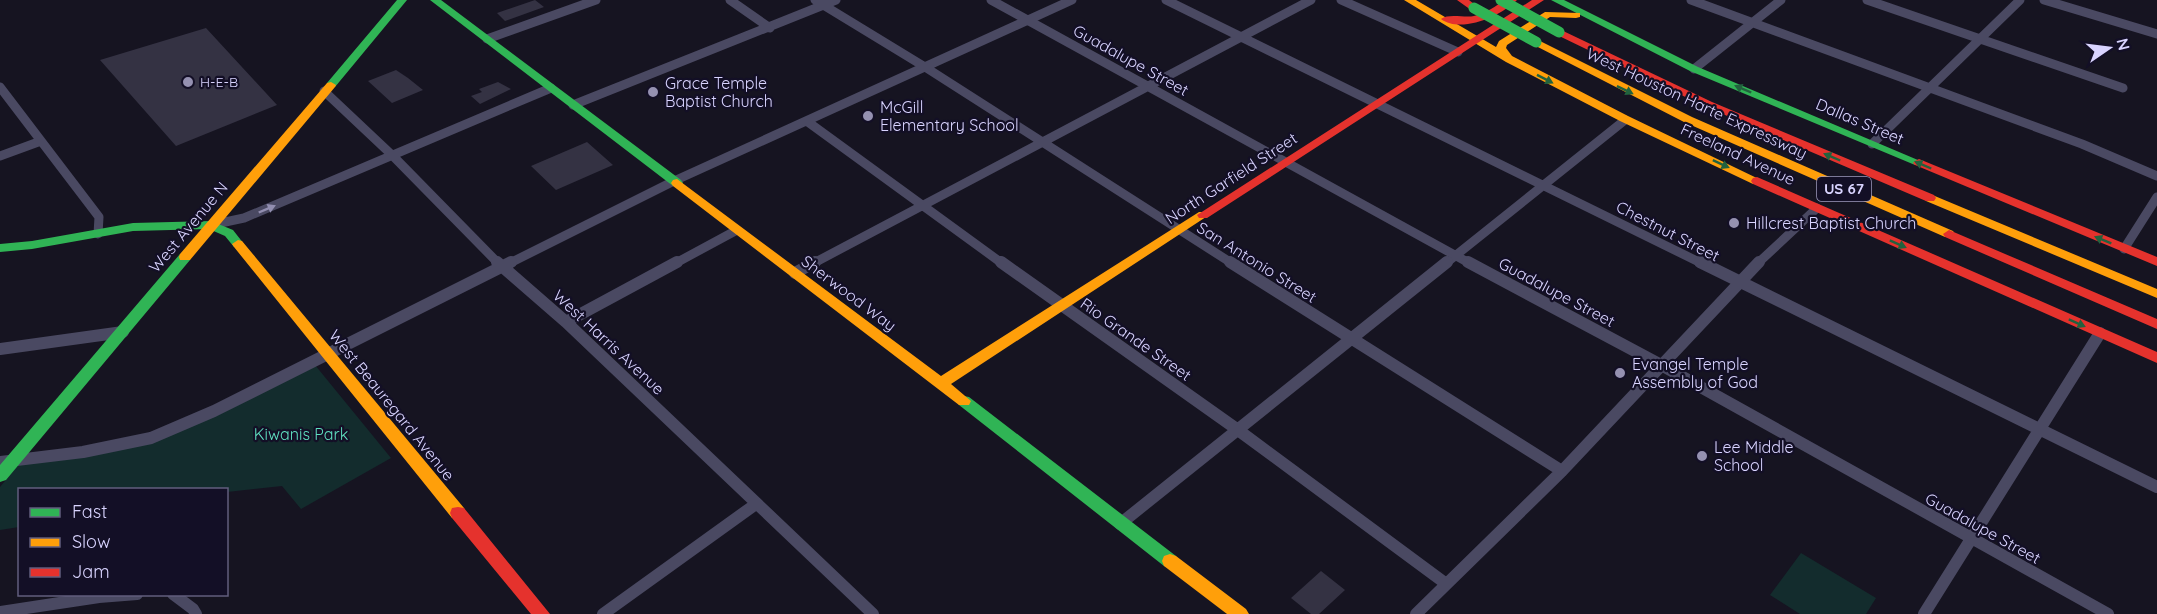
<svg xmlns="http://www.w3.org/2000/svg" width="2157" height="614" font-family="Quicksand,sans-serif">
	<rect width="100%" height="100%" fill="#161421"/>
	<path fill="#132c2d" d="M315,365L391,458L301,509L282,486L227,492L226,490H20L19,527L0,530V487L19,464L115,451Z
		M1801,553L1876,598L1866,614H1800L1770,595Z"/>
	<path fill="#343243" d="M535,0L544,7L505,21L497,13Z
		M206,28L277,105L176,146L100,60Z
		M396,70L408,78L423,90L392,103L368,81Z
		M498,82L511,89L480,104L471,96L482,92L479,89Z
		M587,142L613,165L556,190L531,166Z
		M1321,571L1345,590L1319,614H1311L1291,598Z"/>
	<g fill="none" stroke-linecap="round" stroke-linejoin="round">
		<path stroke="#4a4962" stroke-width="9" d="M730,0L770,28
			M815,0L925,67L1233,264
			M991,0L1471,264
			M1166,0L1703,264
			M1341,0L1458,52
			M1691,0L2082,144L2157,176
			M1867,0L2123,88
			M2044,0L2157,34
			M487,39L596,0
			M1694,69L1781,0
			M0,87L99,217L98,234
			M324,91L393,156L499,264
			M573,105L836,0
			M808,122L1003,264
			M1872,144L2020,0
			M0,156L41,141
			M211,225L244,218L551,88
			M2124,249L2157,197
			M508,264L674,181L1072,0
			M674,264L737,230
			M812,264L1311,0
			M1445,264L1625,120
			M1757,264L1817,208"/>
		<path stroke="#4a4962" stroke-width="12" d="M497,262L566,322L873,614
			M1001,262L1238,430L1445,583
			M1230,262L1562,471
			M1468,262L1663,366L2108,614
			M1700,262L2157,487
			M795,273L815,262
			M566,322L677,262
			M0,349L123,332
			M0,462L83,452L151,438L214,411L511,262
			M1120,524L1447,262
			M173,594L193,609L196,614
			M0,612L99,597L137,594
			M603,614L756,504
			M1416,614L1562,471L1759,262
			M1924,614L2100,333"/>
		<path fill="#30b455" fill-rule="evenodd" d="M397,0H407L335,87H327V83Z
			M430,0H441L681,180L683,183L681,186H673Z
			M1551,0H1564L1698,67L1925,163L1923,165H1915L1690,71Z
			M211,221L233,230L244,244L242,247H234L225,236L209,229L133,231L32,249L0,252V244L32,241L133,223Z
			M185,253L190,254L191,257L190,260L6,480L0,482V465L180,254Z
			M964,396L969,397L1176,556L1178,561L1176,566L1170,568L1164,566L959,405L957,401L959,397Z"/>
		<path fill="#ff9f0a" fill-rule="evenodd" d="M1404,0H1416L1496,47L1499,41L1545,12L1580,13V17L1576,18L1550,17L1507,45L1506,48L1512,56L1628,116L1763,181L1761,184H1753L1620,121L1506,62Z
			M1536,39L1692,117L1953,231L1955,234L1953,237H1945L1684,122L1532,44V40Z
			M331,82L336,85L335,87L190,260H180L179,257L180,254L327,83Z
			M677,179L941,376L1199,212H1207L1209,215L951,384L971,401L969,405H959L673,186L671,183L673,180Z
			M1930,194L2157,289V298L1926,201L1924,198Z
			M238,240L242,241L464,508L466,513L464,518L458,519L452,518L234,247L232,244Z
			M1170,554L1176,556L1246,609L1249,614H1227L1164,566L1162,561L1164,556Z"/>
		<path fill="#e5322d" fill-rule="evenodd" d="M1457,0H1469L1479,8L1471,10Z
			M1505,0H1517C1501,16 1461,34 1441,19C1449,13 1464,18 1474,16C1486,13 1496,6 1505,0Z
			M1532,0H1544L1207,218H1199L1197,215Z
			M1559,29L1712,102L1934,195L1936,198L1934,201H1926L1704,106L1555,34L1554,32Z
			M1919,159L2157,257V266L1915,165L1913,163L1915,161Z
			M1757,177L2157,352V363L1753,184L1751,181L1753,178Z
			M1949,230L2157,319V329L1945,237L1943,234Z
			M458,507L464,508L550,614H531L452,518L450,513L452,508Z"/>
		<path stroke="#30b455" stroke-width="11" d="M1501,0L1559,32
			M1474,8L1536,42"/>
	</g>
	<defs><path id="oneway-solid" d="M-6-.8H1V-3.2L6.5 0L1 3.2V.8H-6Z" transform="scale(1.5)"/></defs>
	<g fill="#22623e">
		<use href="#oneway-solid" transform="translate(1545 79) rotate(27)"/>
		<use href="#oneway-solid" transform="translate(1743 89) rotate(-157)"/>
		<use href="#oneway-solid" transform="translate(1625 90) rotate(26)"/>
		<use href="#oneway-solid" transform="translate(1832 157) rotate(-157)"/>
		<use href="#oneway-solid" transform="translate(1721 164) rotate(25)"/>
		<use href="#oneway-solid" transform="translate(1923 165) rotate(-157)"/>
		<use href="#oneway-solid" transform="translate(2103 240) rotate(-158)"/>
		<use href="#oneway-solid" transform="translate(1898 244) rotate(24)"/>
		<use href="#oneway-solid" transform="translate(2077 323) rotate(24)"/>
	</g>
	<use fill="#928eb0" href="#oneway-solid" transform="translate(267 209) rotate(-23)"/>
	<g fill="#9591b1" stroke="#130f26" stroke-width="2">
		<circle cx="188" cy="82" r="6"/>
		<circle cx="653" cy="92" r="6"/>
		<circle cx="868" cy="116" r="6"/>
		<circle cx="1734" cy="223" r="6"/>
		<circle cx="1620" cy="373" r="6"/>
		<circle cx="1702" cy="456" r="6"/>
	</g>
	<g text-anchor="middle" stroke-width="4.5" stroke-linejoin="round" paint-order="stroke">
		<g font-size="14" fill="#d9d4ff" stroke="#130f26" text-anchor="start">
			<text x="200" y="87">H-E-B</text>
		</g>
		<rect fill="#130f26" stroke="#9e99be" stroke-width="1.5" x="1817" y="177" width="54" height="24" rx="4.5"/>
		<g font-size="15" font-weight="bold" fill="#d9d4ff">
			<text x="1844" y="194">US 67</text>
		</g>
		<g font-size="16" fill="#d9d4ff" stroke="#130f26">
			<text transform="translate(1131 60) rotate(29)" y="6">Guadalupe Street</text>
			<text transform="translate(1697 103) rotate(25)" y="6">West Houston Harte Expressway</text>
			<text transform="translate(1860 121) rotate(23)" y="6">Dallas Street</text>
			<text transform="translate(1738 154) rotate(25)" y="6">Freeland Avenue</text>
			<text transform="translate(1231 178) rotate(-33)" y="6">North Garfield Street</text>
			<text transform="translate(188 227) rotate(-50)" y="6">West Avenue N</text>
			<text transform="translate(1668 231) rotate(27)" y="6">Chestnut Street</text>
			<text transform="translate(1257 262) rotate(32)" y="6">San Antonio Street</text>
			<text transform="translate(1557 292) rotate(28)" y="6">Guadalupe Street</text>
			<text transform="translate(849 293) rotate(37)" y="6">Sherwood Way</text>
			<text transform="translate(1136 339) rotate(35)" y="6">Rio Grande Street</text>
			<text transform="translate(609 342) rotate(43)" y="6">West Harris Avenue</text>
			<text transform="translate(392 405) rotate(51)" y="6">West Beauregard Avenue</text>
			<text transform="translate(1983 528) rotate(29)" y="6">Guadalupe Street</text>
		</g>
		<g font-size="16" fill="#d9d4ff" stroke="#130f26" text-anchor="start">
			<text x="665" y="89">Grace Temple<tspan x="665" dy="18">Baptist Church</tspan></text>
			<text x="880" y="113">McGill<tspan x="880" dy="18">Elementary School</tspan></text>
			<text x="1746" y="229">Hillcrest Baptist Church</text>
			<text x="1632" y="370">Evangel Temple<tspan x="1632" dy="18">Assembly of God</tspan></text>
			<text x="1714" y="453">Lee Middle<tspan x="1714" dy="18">School</tspan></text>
		</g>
		<g font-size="16" fill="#5fe0c0" stroke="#130f26">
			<text x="301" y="440">Kiwanis Park</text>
		</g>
	</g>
	<rect x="18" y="488" width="210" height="108" fill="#130f26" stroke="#625e7d" stroke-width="1.5"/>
	<rect x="30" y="508" width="30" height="9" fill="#30b455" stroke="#625e7d" stroke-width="1.5"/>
	<text x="72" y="518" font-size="18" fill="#d9d4ff">Fast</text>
	<rect x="30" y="538" width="30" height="9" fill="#ff9f0a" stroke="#625e7d" stroke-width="1.5"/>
	<text x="72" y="548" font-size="18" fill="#d9d4ff">Slow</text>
	<rect x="30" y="568" width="30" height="9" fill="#e5322d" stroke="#625e7d" stroke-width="1.5"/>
	<text x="72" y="578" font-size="18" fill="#d9d4ff">Jam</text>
	<g transform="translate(2109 48) rotate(76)" stroke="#130f26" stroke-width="4.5" paint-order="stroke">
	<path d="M0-4.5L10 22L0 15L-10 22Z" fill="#d9d4ff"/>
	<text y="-9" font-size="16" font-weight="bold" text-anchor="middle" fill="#d9d4ff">N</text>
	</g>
</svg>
